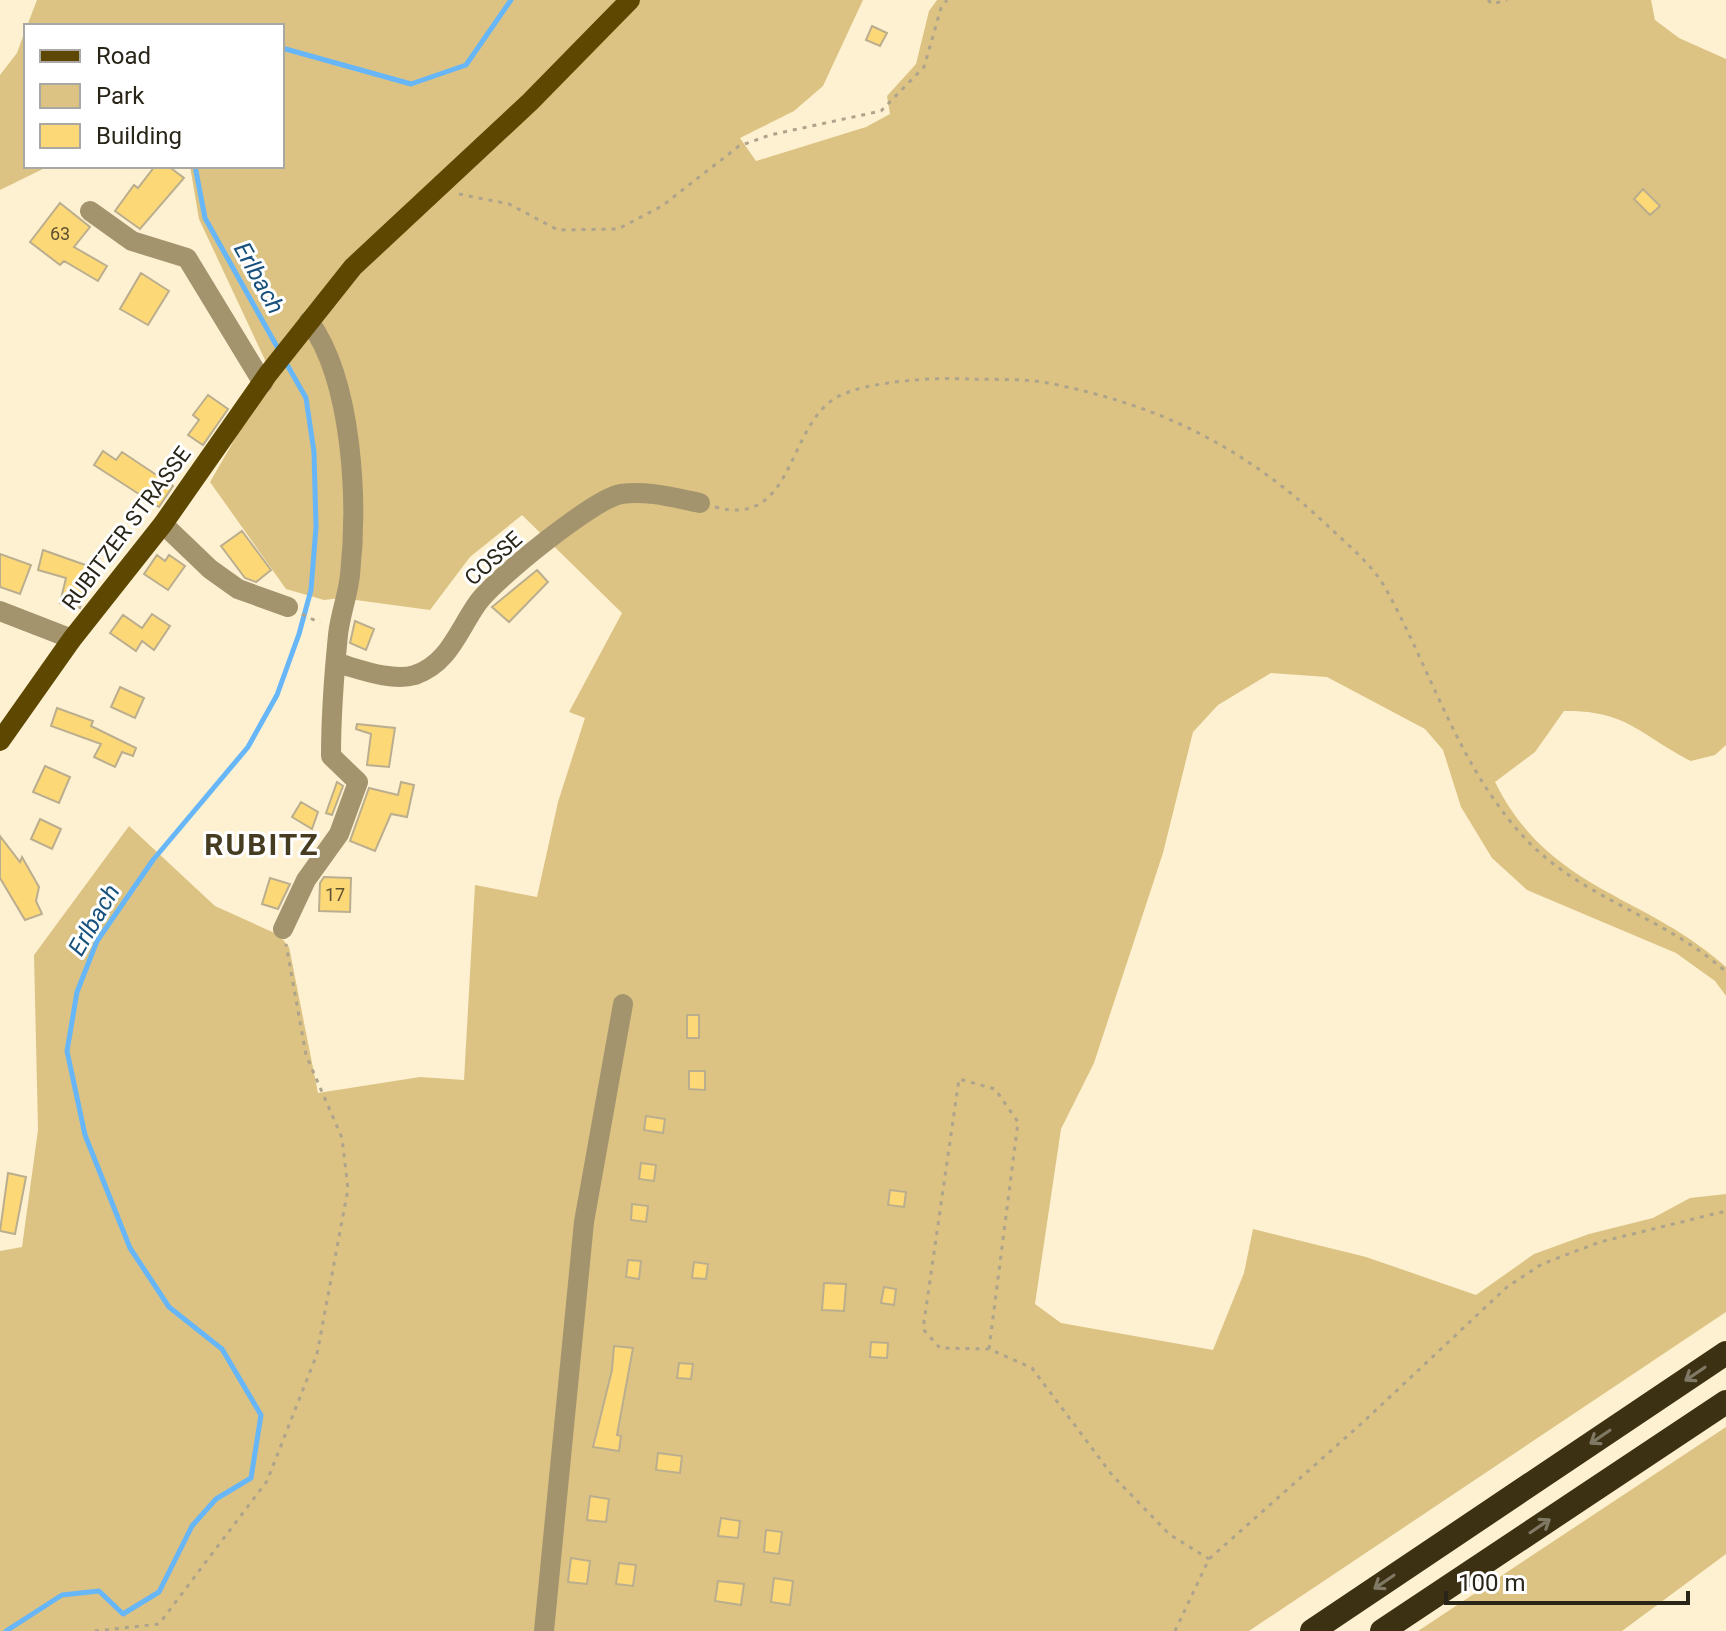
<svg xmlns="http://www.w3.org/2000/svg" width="1726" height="1631" font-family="Roboto,sans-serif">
	<rect width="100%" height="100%" fill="#fef1d1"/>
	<path fill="#dcc384" d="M37,0H863L823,86L794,111L740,138L756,161L866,127L890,114L887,96L916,64L929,11L937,0H1651L1655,20L1679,38L1726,59V745L1715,755L1691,761C1640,735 1627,710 1564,711L1535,752L1495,782C1550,892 1644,893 1726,967V996L1715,981L1676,953L1527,890L1492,858L1461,807L1443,750L1425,729L1327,677L1271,673L1218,705L1193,732L1163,853L1094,1063L1061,1129L1035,1304L1061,1323L1213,1350L1244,1273L1253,1229L1366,1257L1476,1295L1534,1254L1589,1234L1653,1218L1690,1198L1726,1194V1312L1249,1631H0V1251L22,1247L38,1130L34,955L129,826L215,906L279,935L289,947L318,1093L420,1077L464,1080L475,885L537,897L558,802L585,718L569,712L622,613L522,515L470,557L430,610L341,598L324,600L286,589L210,482L272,375L199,219L190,166H282V26H27Z
		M26,28V166H49L0,190V75L17,53Z
		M1726,1427V1554L1622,1631H1418Z"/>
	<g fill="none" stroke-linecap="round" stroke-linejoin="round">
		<path stroke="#67b6f8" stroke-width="5" d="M282,48L411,84L466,65L511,0
			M195,166L205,218L280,352
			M6,1631L62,1595L99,1591L123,1614L159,1592L192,1526L216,1499L251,1478L261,1415L222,1349L169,1307L130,1248L85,1135L67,1051L77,992L97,941L153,860L248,747L277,695L299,634L311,590L316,527L314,452L306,398L285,361"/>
	</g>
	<path fill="#fdd877" stroke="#baae8f" stroke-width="2" d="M872,26L887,33L880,46L866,40Z
		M155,166H168L184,178L140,229L115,211L134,185L138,188Z
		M1643,189L1660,206L1650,215L1634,199Z
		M60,203L90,227L74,247L107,266L98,281L64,261L60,265L30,242Z
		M141,273L169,291L148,325L120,309Z
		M208,395L228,409L203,445L188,435L199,420L193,415Z
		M103,451L116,460L122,452L173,486L159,507L94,465Z
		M242,531L271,570L256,582L245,578L221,546Z
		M43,550L91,567L80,608L60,603L66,578L38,570Z
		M0,554L31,565L20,594L0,587Z
		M157,555L165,561L169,555L185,566L168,590L144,574Z
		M537,570L548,582L509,622L492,607Z
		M152,614L170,626L154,650L142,641L136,651L110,633L123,615L142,628Z
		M355,621L374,629L366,650L350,643Z
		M120,687L144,698L135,718L111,707Z
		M57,708L93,721L91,726L136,748L133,756L122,752L115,767L94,757L101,744L51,726Z
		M357,724L395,728L389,767L367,765L371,734L356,729Z
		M45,766L70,777L59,803L33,792Z
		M337,782L343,786L332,815L326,813Z
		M401,782L414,785L407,817L391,814L375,851L350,841L369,788L398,795Z
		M301,802L318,812L312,829L292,817Z
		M40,819L61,829L52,849L31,839Z
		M0,836L20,862L22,857L39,887L36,901L42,914L25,920L0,878Z
		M324,877L351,878L350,912L319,911L320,883Z
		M270,878L290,884L278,909L262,904Z
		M687,1015H699V1038H687Z
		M689,1071H705V1090L689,1089Z
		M646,1116L665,1119L663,1133L644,1130Z
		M641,1163L656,1165L654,1181L639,1179Z
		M8,1173L26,1177L15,1234L0,1231Z
		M890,1190L906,1192L904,1207L888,1205Z
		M632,1204L648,1206L646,1222L631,1220Z
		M628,1260L641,1261L639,1279L626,1277Z
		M694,1262L708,1264L706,1279L692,1278Z
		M824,1283L846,1284L844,1311L822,1310Z
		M884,1287L896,1289L894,1305L881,1303Z
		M871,1342L888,1343L887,1358L870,1357Z
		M614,1346L633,1348L617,1435L621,1436L619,1451L593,1447L612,1370Z
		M679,1363L693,1364L691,1379L677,1378Z
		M658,1453L682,1456L680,1473L656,1470Z
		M590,1496L609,1499L606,1522L587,1520Z
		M721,1518L740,1521L738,1538L718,1536Z
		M766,1530L782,1532L779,1554L764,1552Z
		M571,1558L590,1561L587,1584L568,1582Z
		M619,1563L636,1565L633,1586L616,1584Z
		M774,1578L793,1581L790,1605L771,1602Z
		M718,1581L744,1584L741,1605L715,1601Z"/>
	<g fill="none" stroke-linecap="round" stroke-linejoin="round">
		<path stroke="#aea48c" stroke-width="3" stroke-dasharray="4 6" stroke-linecap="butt" d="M1488,0L1492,4L1507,0
			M459,194L509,204L558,230L618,229L662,206L739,146L770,135L881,111L924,67L941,8L947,0
			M715,507C795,529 786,426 837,397C867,381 935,377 968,379C994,380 1023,378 1048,383C1161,405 1246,448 1329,527C1349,546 1374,566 1387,591C1432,673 1458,764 1522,835C1578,898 1665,916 1726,972
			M302,614L320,623
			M989,1349L1018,1122L995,1089L959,1079L923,1329L940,1348L989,1349L1032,1368L1112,1475L1169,1534L1209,1559
			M95,1631L159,1624L267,1481L317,1354L348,1189L342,1138L306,1055L286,944
			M1175,1631L1209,1559L1361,1424L1507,1287L1542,1264L1600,1242L1726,1211"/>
		<path stroke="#a3946e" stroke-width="20" d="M90,211L132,241L187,258L263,383
			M163,524L210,569L238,589L288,607
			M0,611L72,639
			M337,663C359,669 392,682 415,675C449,663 458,631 477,604C493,580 595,498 621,494C647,490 675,498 700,503
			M283,929L306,880L339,834L358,782L331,756C331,716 334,675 338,635C340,615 348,595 350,575C358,501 353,382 309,321
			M544,1631L584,1222L623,1004"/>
		<path stroke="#5e4801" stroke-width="20" d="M0,741L72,639L163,524L268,374L353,267L530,102L630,0"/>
		<path stroke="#3c3112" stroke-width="24" d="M1312,1631L1726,1353
			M1382,1631L1726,1402"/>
	</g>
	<defs><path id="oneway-shaft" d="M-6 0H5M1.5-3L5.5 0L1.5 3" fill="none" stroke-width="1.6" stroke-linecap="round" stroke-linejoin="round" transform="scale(2)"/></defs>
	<g stroke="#807965">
		<use href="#oneway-shaft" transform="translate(1695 1374) rotate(146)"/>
		<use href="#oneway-shaft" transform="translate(1600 1437) rotate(146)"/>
		<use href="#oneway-shaft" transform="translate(1540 1526) rotate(-34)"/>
		<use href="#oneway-shaft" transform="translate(1384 1582) rotate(146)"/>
	</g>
	<g text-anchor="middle" stroke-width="6" stroke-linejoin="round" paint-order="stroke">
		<g font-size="18" fill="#5f5230">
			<text x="60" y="240">63</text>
			<text x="335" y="901">17</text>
		</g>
		<g font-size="22" fill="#2a2519" stroke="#fff">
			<text transform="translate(126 528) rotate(-53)" y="8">RUBITZER STRASSE</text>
			<text transform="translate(493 558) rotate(-42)" y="8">COSSE</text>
		</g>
		<g font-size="24" font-style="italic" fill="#18517c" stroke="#fff">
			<text transform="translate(259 278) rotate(61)" y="8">Erlbach</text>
			<text transform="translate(94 920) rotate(-60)" y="8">Erlbach</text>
		</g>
		<g font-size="30" font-weight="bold" letter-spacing="2" fill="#463c21" stroke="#fff">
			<text x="262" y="855">RUBITZ</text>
		</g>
	</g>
	<rect x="24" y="24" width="260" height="144" fill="#ffffff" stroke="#aaa8a3" stroke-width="2"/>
	<rect x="40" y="50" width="40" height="12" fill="#5e4801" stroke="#aaa8a3" stroke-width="2"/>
	<text x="96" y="64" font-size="24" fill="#2a2519">Road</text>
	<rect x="40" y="84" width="40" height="24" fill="#dcc384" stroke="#aaa8a3" stroke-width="2"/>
	<text x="96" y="104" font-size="24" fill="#2a2519">Park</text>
	<rect x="40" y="124" width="40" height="24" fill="#fdd877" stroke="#aaa8a3" stroke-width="2"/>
	<text x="96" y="144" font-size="24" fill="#2a2519">Building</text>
	<path d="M1446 1591v12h242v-12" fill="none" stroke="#2a2519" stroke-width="4"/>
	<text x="1458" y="1591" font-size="24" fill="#2a2519" stroke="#ffffff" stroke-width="6" paint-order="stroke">100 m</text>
</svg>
